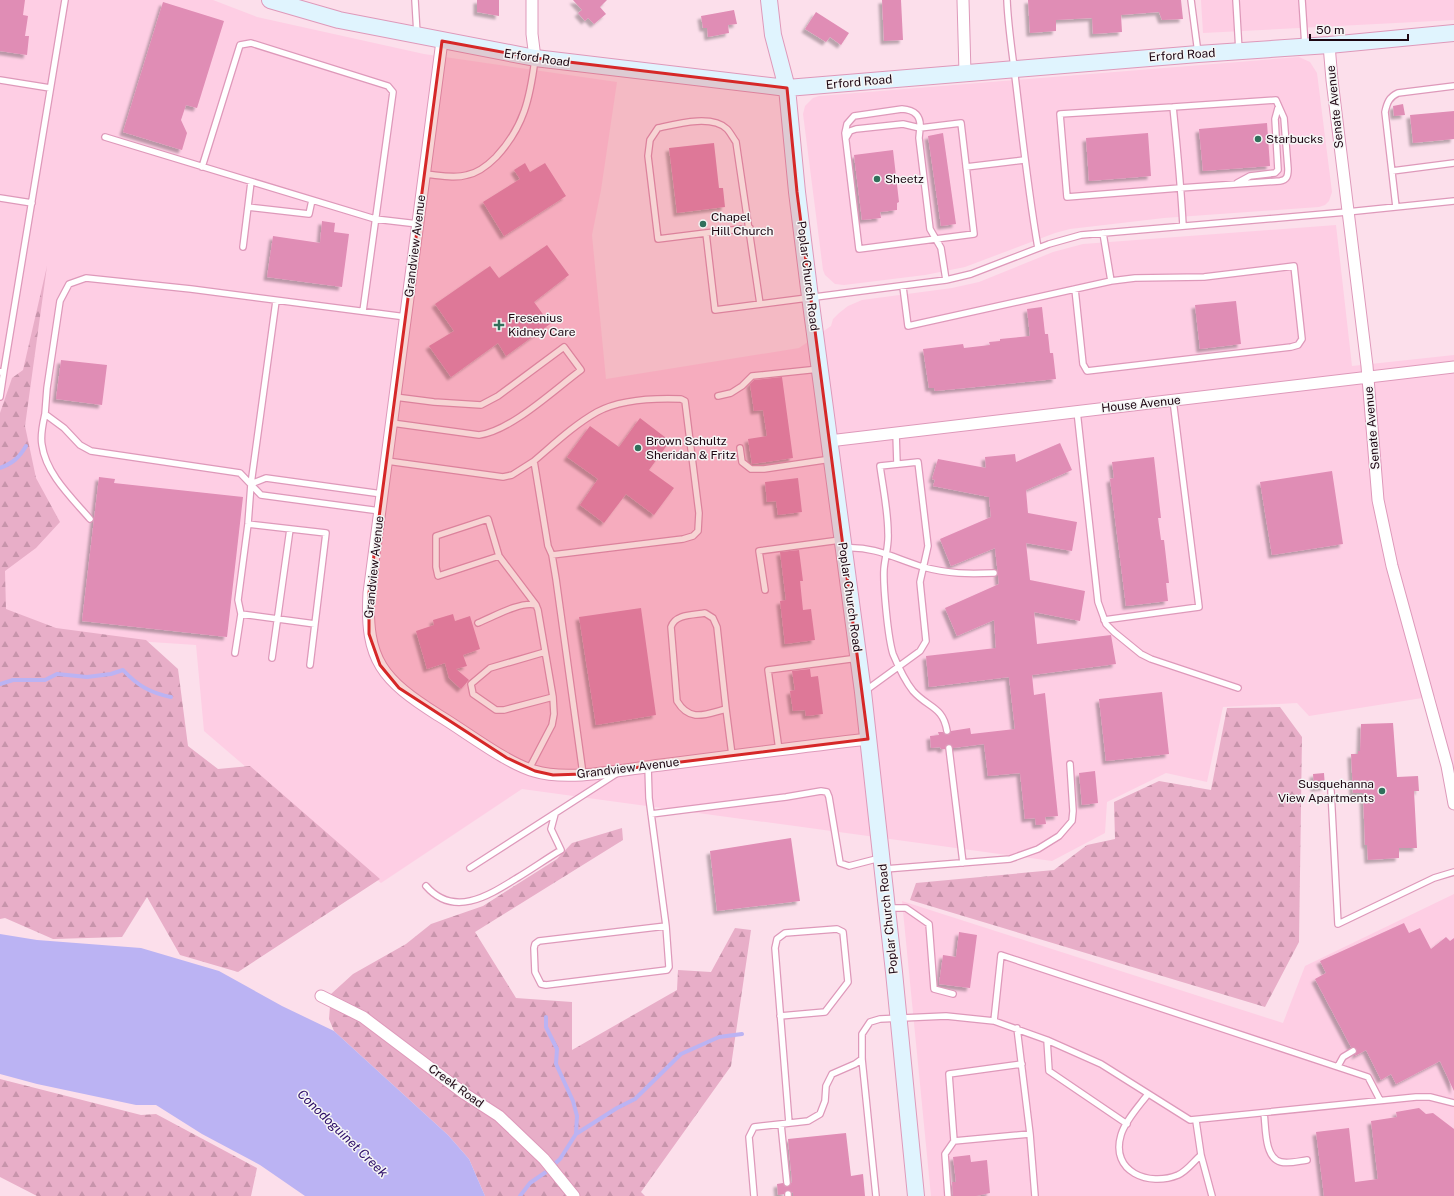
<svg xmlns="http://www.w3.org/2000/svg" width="1454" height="1196" font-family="'Public Sans',sans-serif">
	<defs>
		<pattern id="forest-firs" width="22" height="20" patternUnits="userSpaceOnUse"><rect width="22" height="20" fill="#e8aec8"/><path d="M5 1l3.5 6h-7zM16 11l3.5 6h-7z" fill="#c794ab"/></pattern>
		<filter id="shadow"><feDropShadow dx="-3.5" dy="3.5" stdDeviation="1" flood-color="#0004"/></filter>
	</defs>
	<rect width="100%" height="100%" fill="#fcdfeb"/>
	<path fill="#fecee4" d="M0,0H213L257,17L424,54L617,82L601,190L592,235L606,379L799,348L831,326L833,319L839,313L848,306L862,300L952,288L979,282L1053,252L1083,244L1336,225L1352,366L1454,355V777L1435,696L1309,716L1297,703L1223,707L1207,782L1166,773L1107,802L1105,833L1052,861L522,789L381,883L204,731L196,645L0,632Z
		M1201,0H1454V20L1203,33Z
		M1299,57L1310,62L1317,73L1332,192L1329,201L1325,205L1319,207L1164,218L1070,229L1055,233L965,267L925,275L844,285L835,284L825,275L823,270L803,114L805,106L813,98L819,96Z
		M1454,894V1196H931L902,901L1283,1023L1305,966Z"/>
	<path fill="url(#forest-firs)" d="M47,266L25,426L36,478L60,522L36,548L5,571L6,609L56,628L146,640L178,669L188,746L218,769L250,766L380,879L238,972L180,955L147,897L122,937L53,939L5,918L0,919V413L12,378L23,370Z
		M1280,707L1302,737L1299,942L1265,1007L910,900L916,883L1054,870L1087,845L1115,839L1114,802L1159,781L1211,790L1227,708Z
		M622,828L623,840L475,932L516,998L572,1002V1050L677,990L678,970L711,972L735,928L751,930L731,1066L641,1192L645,1196H485L469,1159L448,1135L334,1031L329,1019L331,994L353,974L406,944L431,924L483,906L557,859L572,843Z
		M0,1079L141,1115L156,1114L257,1168L251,1196H37L0,1177Z"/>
	<path fill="#bbb3f3" d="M0,934L37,940L141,948L219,971L282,1006L334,1031L448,1135L469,1159L485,1196H305L260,1165L202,1134L156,1105H136L37,1084L0,1074Z"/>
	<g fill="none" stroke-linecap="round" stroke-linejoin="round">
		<path stroke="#bbb3f3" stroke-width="4" d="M0,468C13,463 19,458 26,446
			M0,684L13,680H45L57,674L87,677L111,674L123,670C137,685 150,693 171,697
			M546,1017V1027L557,1049L556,1064L573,1101L577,1116L576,1134
			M520,1196L530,1183L546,1172L560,1159L576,1134L617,1108L635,1099L681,1054L719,1037L742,1034"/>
	</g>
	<path fill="#e08db5" filter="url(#shadow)" d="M0,0H25L23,15L28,16L25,36H29L27,55L0,51Z
		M477,0H499V16L477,12Z
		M573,0H607L600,7L606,14L594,24L588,18L585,21L578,13L582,10Z
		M882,0H901L903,40L884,41Z
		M1028,0H1181L1183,19L1162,20L1159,12L1121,15L1122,32L1093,34L1092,18L1056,20V31L1030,33Z
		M163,2L224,21L197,108L186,105L181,120L187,133L182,150L123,132Z
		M734,10L737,24L728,25L729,33L708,37L707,28H703L701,16Z
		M816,12L849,33L841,45L830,37L826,42L805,29Z
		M1403,104L1405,115L1394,116L1393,106Z
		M1454,111V139L1413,143L1410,115Z
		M1267,123L1270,166L1203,171L1199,129Z
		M943,133L956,224L941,226L928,136Z
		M1148,133L1151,176L1089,181L1086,138Z
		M714,143L719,188H723L725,207L677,213L669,148Z
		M893,150L899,202L897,203V210L880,212L881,218L862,220L854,155Z
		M525,163L530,172L545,163L566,196L504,236L483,202L520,179L514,170Z
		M322,221L335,223L334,232L349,234L342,287L267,277L273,236L320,243Z
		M547,245L569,275L534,302L550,324L506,356L498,343L451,377L429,346L454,331L435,304L490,266L499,278Z
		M1236,301L1241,344L1200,349L1195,305Z
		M1042,307L1045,334H1048L1050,353H1053L1056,379L935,391L934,388H929L923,349L963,344L964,348L990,345L989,342L1000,341V339L1030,336L1027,309Z
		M61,360L107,365L102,405L56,399Z
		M782,377L793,458L752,464L748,439L767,436L763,410L754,411L750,384L754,380Z
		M640,418L670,441L649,470L674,488L654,515L626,494L604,523L580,505L598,479L567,457L590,426L619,447Z
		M1060,443L1072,470L1026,490L1028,513L1077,522L1072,551L1026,543L1030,580L1085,591L1080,621L1034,612L1037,644L1111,635L1116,664L1032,675L1034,695L1045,693L1058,816L1045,817L1046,824L1036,825L1035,818L1025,819L1020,773L988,776L984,744L953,748L949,744L946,745L945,749H941L940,747L931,748L930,736L939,735L938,732H943L948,735L951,731L970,728L971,734L1015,729L1009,677L929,687L926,656L996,648L994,620L957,636L945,608L999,584L995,548L951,566L940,539L991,517L989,497L933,486L935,480L932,479L938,459L986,468L985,457L1015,454L1016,462Z
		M1154,457L1161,518H1158L1161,540H1164L1169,583H1166L1168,601L1126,606L1110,479L1114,478L1112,462Z
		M1332,471L1343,544L1272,555L1260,482Z
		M99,477L115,479L114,483L243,497L227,637L82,621Z
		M798,478L802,512L778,515L776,501L767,502L765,482Z
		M799,550L803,581H800L803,610L811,609L815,640L785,644L780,601L786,600L780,552Z
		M641,608L656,715L596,725L579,617Z
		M453,614L455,621L470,616L480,649L463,655L467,666L456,669L469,680L461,689L449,678L445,663L427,669L416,631L434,625L433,620Z
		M810,669L811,677L818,676L823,714L806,716L805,710L793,711L790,691L795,690L792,671Z
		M1162,692L1169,754L1106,761L1099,699Z
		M1393,723L1397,777L1418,776L1419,791H1414L1417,848H1399V858L1368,860L1367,845H1365L1363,793H1353L1351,754H1358V751H1360L1361,724Z
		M1095,771L1098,803L1082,805L1079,773Z
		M1324,773L1325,787L1314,788L1313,774Z
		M791,838L800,901L717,911L710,851Z
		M1404,923L1409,933L1420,928L1431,949L1446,937L1450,941L1454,938V1091L1440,1061L1396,1084L1391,1074L1381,1080L1366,1050L1355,1056L1357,1049L1351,1047L1315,979L1326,973L1320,961Z
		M959,932L977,935L970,988L939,984L943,955L956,957Z
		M1419,1108L1426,1114L1433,1113L1454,1129V1196H1324L1316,1132L1349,1128L1355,1182L1378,1179L1371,1121L1397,1117L1396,1112Z
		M846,1133L851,1176L863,1174L865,1196H793V1193L788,1190L784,1194L778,1195L777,1184L783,1183L787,1187L792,1182L788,1139Z
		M970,1155L971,1162L987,1160L990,1193L976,1196H953L952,1182H956L953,1157Z"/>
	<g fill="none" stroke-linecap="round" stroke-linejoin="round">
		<g stroke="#de99ba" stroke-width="8">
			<path id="lane" d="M415,0L417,34
				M1007,0C1008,26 1012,50 1015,76C1022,133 1028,191 1038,248
				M1191,0L1198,53
				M1236,0L1239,51
				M1302,0L1305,46
				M0,80L50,88
				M1173,107L1060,114L1067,197L1180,188L1280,181C1287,180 1288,176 1288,169L1284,118L1276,100L1173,107C1177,146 1181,186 1183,226
				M902,109C915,110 921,116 920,128L961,123L974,234L859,249L845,133L847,124L854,116Z
				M105,137L375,219L418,224
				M846,138L850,131L856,129L903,124L920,128L919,138L930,229L941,248L946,280
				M202,167L240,45L251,43L388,86L393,92L363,311
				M966,167L1024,160
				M1392,171L1454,163
				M424,174C438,175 454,179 467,175C478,173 488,165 496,157C524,127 530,98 535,59
				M1237,183L1250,176L1275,173L1278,170L1275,119L1278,108
				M0,198L32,203
				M248,207L309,214L312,200
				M1396,207L1385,112C1387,103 1389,97 1398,93L1454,86
				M706,233L750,228
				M1103,233L1111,281
				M243,247L251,182
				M903,287L908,326L1111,281L1135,278L1204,277L1294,266L1302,339L1298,345L1291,347L1087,371L1083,364L1075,289
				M760,304L736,142C733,138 730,132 727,129C712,114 676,124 658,128L650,140L648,156L658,239L706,233L715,310L946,280L971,274L1049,244L1081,235L1347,212L1454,201
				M0,372L4,370L65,0
				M718,396L731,393L742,386L752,376L819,369
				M0,397L4,370
				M1077,411L1098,602L1106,624L1114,632L1141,654L1151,659L1238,688
				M45,414C43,423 40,435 42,445C46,474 72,498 90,519
				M392,423L479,435C511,431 555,389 581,370L564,347L498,396L481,405L434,402L395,397
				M896,433L897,464
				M740,448L742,462L751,469H764L831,459
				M387,461L503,477L512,475L534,461
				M251,484L266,478L382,494
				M380,511L261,495L240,473L91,451L80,445L64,428L45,414L47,388L60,301L69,284L86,278L191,289L406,317
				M248,524L326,533L310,665
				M845,548C875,546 896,559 923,567C949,574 968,574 994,573
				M552,555L683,539L693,536L698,531L699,513L685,401L681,399C654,398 621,399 597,412C574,425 554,444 534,461L548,546L552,555L556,579L583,774
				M499,556L438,576L436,567V536L488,519L499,556L536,605
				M765,590L759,551L840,540
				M705,613L713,618L717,627L726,709C706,714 690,723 677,701L671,627C675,614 693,615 705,613Z
				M241,614L315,624
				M1104,620L1199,607L1173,400
				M478,623C493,617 520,601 536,605L538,610L553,697L554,714L552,725L529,769
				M545,652L490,668L471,684L473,694L496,710H504L553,697
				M235,653L241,614L238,600L248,524L251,484L276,301
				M272,658L290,529
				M865,691L920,651L926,641L920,582L928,546L918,462L880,466C883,488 888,511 888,533C889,545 885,557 884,569C883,586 888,638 893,654C898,666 905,681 913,691C928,708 943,706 947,731
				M726,709L732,755
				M949,748L963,863
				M779,750L768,670L858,658
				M648,766L649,798L666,926
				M1331,791L1338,924L1434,878L1454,872
				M651,814L786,797L821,791L827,792L829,797L840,863L849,866L880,858
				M470,868L616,774
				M885,869L1010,859L1038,849L1059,836L1072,821L1073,811L1070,764
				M426,886C454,918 488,896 517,878C532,869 546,859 561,850L551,829L555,814
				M889,908H906L929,924L934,989L953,994
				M666,926L669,967L667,970L546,985L541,984L535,972L534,948L535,944L539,941Z
				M780,1016L825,1012L848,982L843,932L837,929L785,933L777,939L775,948L789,1123
				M994,1021L1001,955L1368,1077L1380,1100
				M1017,1028L1030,1134L1035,1196
				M1047,1040L1049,1071L1127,1124
				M1022,1064L949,1074L954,1141L1030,1134
				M1338,1066L1343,1057L1353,1051
				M1148,1094C1139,1106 1125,1121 1121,1135C1110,1172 1149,1187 1178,1175C1187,1171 1194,1161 1201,1155
				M1264,1113C1266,1127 1264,1158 1281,1162C1289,1164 1299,1161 1307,1160
				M1196,1121L1201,1155L1212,1196
				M781,1124L787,1183
				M788,1194V1196
				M754,1196L749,1137L754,1127L808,1121L820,1114L825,1101L826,1086L832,1074L855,1064L862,1059
				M876,1196L862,1059V1034L870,1022L880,1019L946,1016L994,1021L1047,1040L1101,1064L1190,1120L1416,1097H1430L1454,1103
				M948,1196L945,1154L954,1141"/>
		</g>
		<g stroke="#de99ba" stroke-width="13">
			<path id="street" d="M532,0V34L535,58
				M963,0L965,73
				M442,41L369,593C365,661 383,680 438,715C465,731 506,763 534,771C569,782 625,769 661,765C730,756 799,747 868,739
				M1329,45L1332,80L1367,366L1378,500L1392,566L1447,766L1454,804
				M829,441L1454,367
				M321,996L363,1017L465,1094L499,1116L544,1159L574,1196"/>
		</g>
		<g stroke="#de99ba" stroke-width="18">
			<path id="secondary" d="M270,0L339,20L535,58L787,88L1198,54L1329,45L1454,33
				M769,0L773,35L787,88L797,192L809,289L863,692L894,972L916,1196"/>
		</g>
		<use href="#lane" stroke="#fff" stroke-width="5.5"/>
		<use href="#street" stroke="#fff" stroke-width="11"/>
		<use href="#secondary" stroke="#e0f4fe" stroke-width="16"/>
	</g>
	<path fill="#d62828" fill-opacity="0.2" stroke="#d62828" stroke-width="3" stroke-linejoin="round" d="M442,41L535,58L787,88L797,192L868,739L583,774L553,775L535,771L507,758L399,688L380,665L369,634V593Z"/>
	<g fill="#316f5b" stroke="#f5f5f5" stroke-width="1.5">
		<circle cx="1258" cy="139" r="4"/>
		<circle cx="877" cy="179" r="4"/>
		<circle cx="703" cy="224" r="4"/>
		<path d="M497 319h4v4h4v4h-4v4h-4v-4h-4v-4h4z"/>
		<circle cx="638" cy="448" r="4"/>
		<circle cx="1382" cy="791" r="4"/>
	</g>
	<g text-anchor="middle" stroke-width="3" stroke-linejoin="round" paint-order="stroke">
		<g font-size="12" fill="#1d0612" stroke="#f5f5f5">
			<text transform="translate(1182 55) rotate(-4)" y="4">Erford Road</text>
			<text transform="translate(537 58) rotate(8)" y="4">Erford Road</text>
			<text transform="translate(859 82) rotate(-5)" y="4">Erford Road</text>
			<text transform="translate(1335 107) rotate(-96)" y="4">Senate Avenue</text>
			<text transform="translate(415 246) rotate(-83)" y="4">Grandview Avenue</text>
			<text transform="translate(808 276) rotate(83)" y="4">Poplar Church Road</text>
			<text transform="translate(1141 404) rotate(-6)" y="4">House Avenue</text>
			<text transform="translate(1372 428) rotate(-95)" y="4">Senate Avenue</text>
			<text transform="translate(374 567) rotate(-84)" y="4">Grandview Avenue</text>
			<text transform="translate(850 597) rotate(82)" y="4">Poplar Church Road</text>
			<text transform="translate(628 768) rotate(-7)" y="4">Grandview Avenue</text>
			<text transform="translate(888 919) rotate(-96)" y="4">Poplar Church Road</text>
			<text transform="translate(456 1086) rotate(36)" y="4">Creek Road</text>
		</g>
		<g font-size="12" fill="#1d0612" stroke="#f5f5f5" text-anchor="start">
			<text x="1266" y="143">Starbucks</text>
			<text x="885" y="183">Sheetz</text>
			<text x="711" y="221">Chapel<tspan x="711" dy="14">Hill Church</tspan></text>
			<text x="508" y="322">Fresenius<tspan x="508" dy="14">Kidney Care</tspan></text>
			<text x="646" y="445">Brown Schultz<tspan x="646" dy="14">Sheridan &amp; Fritz</tspan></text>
			<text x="1374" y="788" text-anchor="end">Susquehanna<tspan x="1374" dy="14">View Apartments</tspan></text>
		</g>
		<g font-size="13" font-style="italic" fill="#2d0d68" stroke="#f5f5f5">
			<text transform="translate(343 1133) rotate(44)" y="5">Conodoguinet Creek</text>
		</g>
	</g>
	<path d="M1310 34v6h98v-6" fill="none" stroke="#1d0612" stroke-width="2"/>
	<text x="1316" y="34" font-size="12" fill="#1d0612" stroke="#f5f5f5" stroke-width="3" paint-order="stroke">50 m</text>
</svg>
